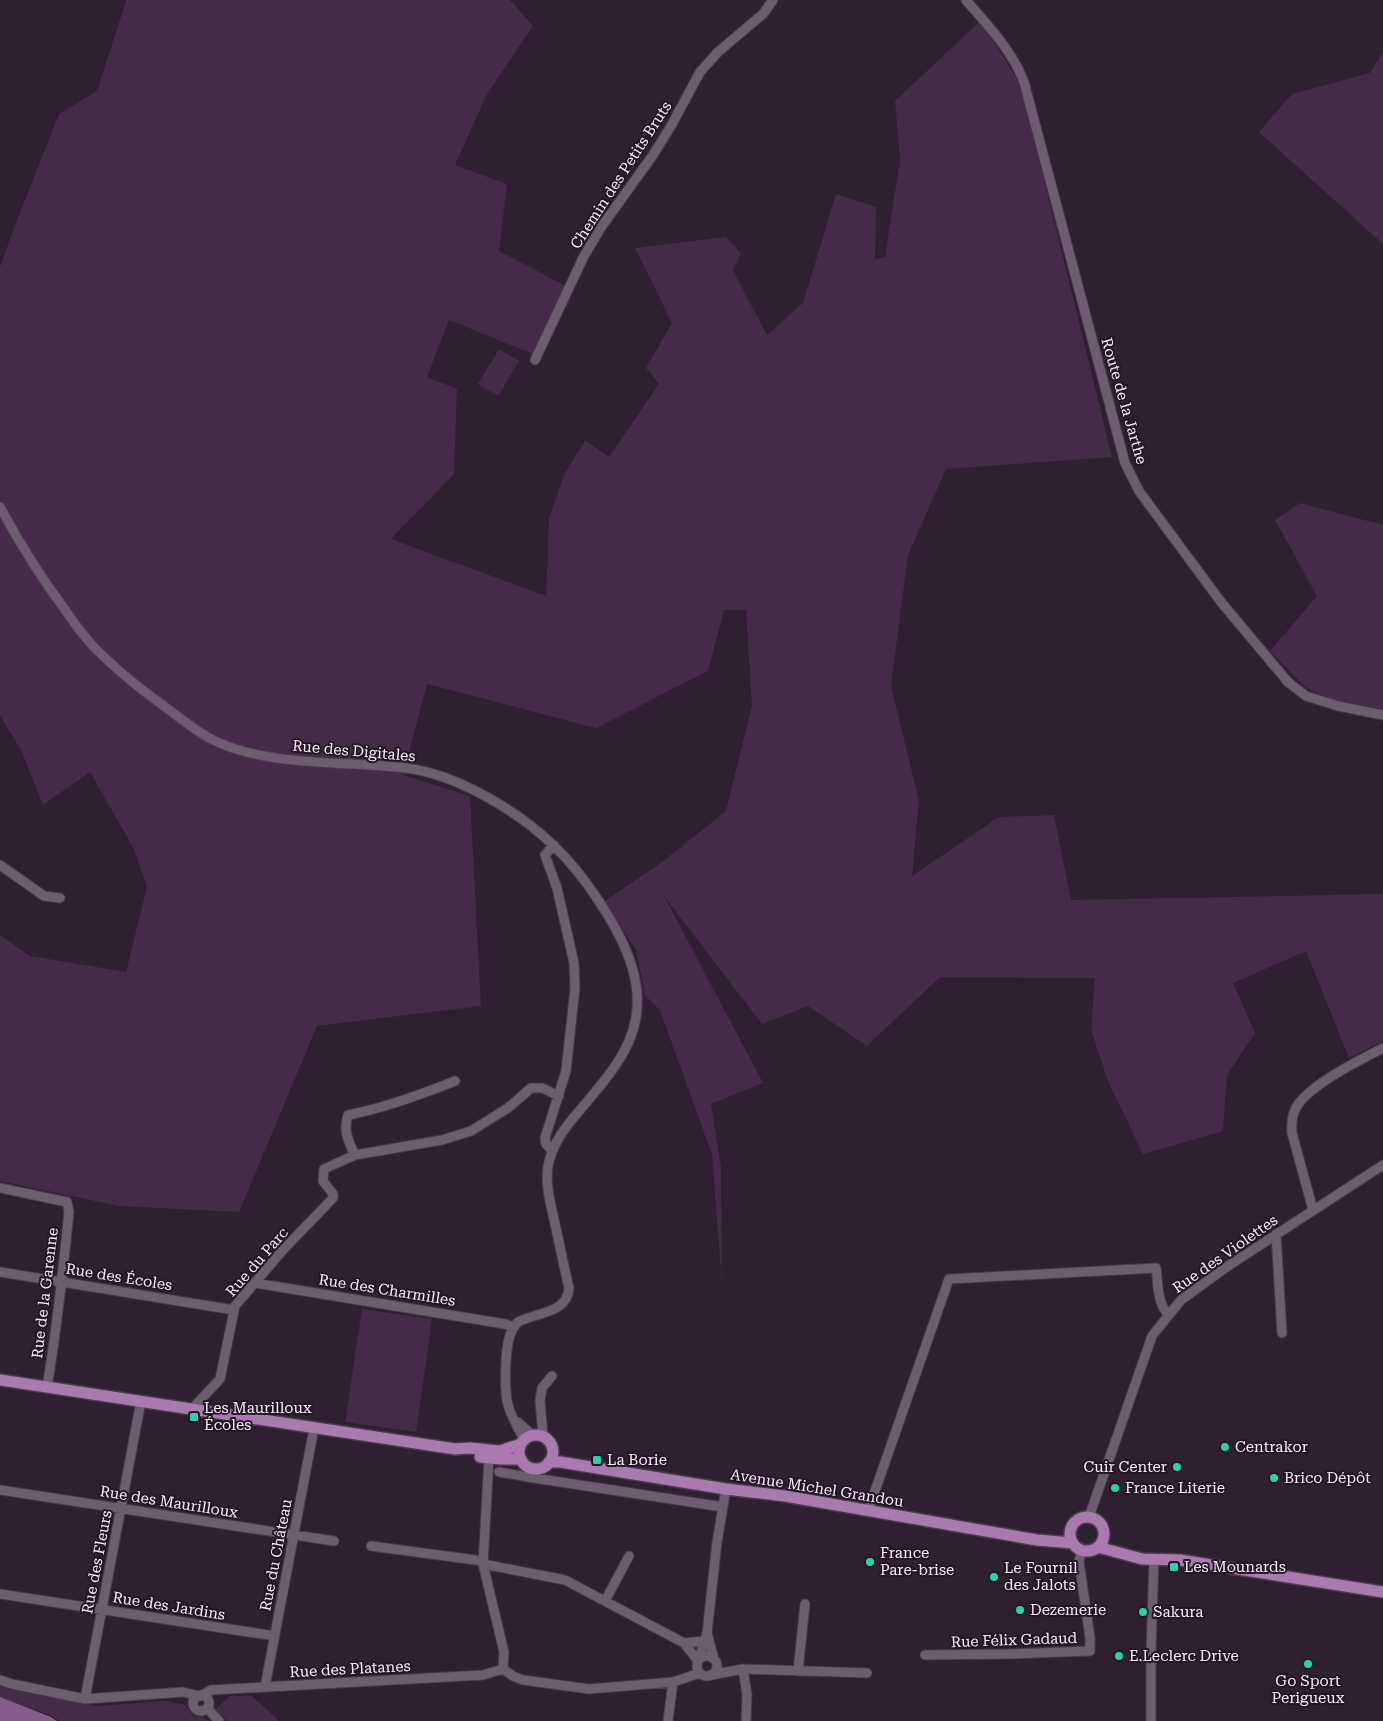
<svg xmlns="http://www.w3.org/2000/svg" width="1383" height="1721" font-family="'Roboto Serif',serif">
	<rect width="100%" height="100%" fill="#2f2031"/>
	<path fill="#442b47" d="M125,0H510L533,26L487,94L455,165L507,184L499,251L566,286L533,354L449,320L427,377L457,389L454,474L391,539L546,596L549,518L564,475L585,440L609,457L659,384L646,368L672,323L635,248L726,237L741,253L733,271L767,335L803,303L836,194L876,207L875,259L885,257L900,159L895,101L979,22L995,44L1021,85L1112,457L946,469L908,555L891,686L919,801L912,876L999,817L1054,815L1071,900L1383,894V1041L1349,1058L1306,951L1233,983L1255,1033L1227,1075L1223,1131L1143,1154L1108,1081L1091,1030L1095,978L940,977L867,1046L808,1006L762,1024L664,896L763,1083L711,1104L721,1167L722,1285L712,1155L660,1010L645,995L636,950L605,901L662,862L726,811L752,705L746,610H724L708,671L596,728L427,684L403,775L470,796L481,1006L317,1026L239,1212L119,1206L0,1181V935L30,956L126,972L147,887L134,849L90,772L43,805L22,752L0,715V267L14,228L59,114L97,91L126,1Z
		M1383,52V244L1259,132L1292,94L1370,73Z
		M499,349L519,361L498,396L478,384Z
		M1300,503L1383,525V711L1335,702L1305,687L1270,651L1317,596L1275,520Z
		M362,1309L432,1319L416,1432L345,1422Z
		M0,1683L14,1688L96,1706L165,1701L185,1705L193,1716L205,1718L208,1721H60L50,1715L0,1698Z
		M230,1696H252L279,1721H227L216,1709Z"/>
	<path fill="#875c8b" d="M0,1697L51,1717L57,1721H0Z"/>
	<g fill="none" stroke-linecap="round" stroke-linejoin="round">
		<g stroke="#483b4a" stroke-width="11">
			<path id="minor" d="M966,0C988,26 1012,50 1024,82L1125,463L1139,491L1221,602L1288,682L1306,696L1338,706L1383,715
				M535,360L584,256L602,226L653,155L671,126L700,72L718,52L763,14L773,0
				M0,507C19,542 39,575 63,607C72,620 81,633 92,645C114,668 139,688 164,706C180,718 196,731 213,740C268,767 346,761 406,768C456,774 516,810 552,844C583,873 620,927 632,967C651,1030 617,1066 580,1110C566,1126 552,1144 548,1166C545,1185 551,1205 555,1224C560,1246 564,1267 569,1288C567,1314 537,1312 518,1322C514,1326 512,1329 510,1335C505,1350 504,1389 508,1405C511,1417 519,1428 524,1440
				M0,865L44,896L60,898
				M552,1150L546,1144L545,1138L566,1071L575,988L574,963L557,888L545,855L554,845
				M355,1155C348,1141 343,1130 348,1115C385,1108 420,1095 455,1081
				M0,1188L67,1202L69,1212C63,1271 57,1329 47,1387
				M1313,1210L1292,1133C1291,1122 1292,1112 1299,1103C1316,1082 1358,1061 1383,1048
				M1276,1234L1282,1333
				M0,1272L234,1310
				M255,1283L505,1324L513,1327
				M192,1409L220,1379L235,1306L283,1250L333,1198V1194L323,1181L324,1169L355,1155L442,1140L471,1131L508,1108L531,1088H542L559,1096
				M518,1422L532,1435
				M543,1436L540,1401L542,1388L552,1376
				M494,1456L489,1458L483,1564L504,1652L503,1669
				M535,1468L534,1478L723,1507
				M499,1472L534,1478
				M0,1490L334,1541
				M868,1511L949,1279L1156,1268C1158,1282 1157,1305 1169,1315
				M1089,1517L1152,1336L1181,1300L1225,1268L1383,1165
				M371,1546L483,1561
				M483,1564L565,1580L684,1643
				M0,1594L275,1636
				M605,1601L629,1556
				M707,1633L717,1542L726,1489
				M925,1655L1008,1654L1090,1651V1638L1079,1561L1082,1550
				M697 1666a10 10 0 1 1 20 0a10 10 0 1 1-20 0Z
				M699,1658L707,1633L714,1659
				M698,1661L684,1643L705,1641
				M503,1669L513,1676L523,1680L589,1689L673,1682L700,1673
				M743,1669L747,1695L746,1721
				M798,1671L805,1604
				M711,1675L743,1669L867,1673
				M0,1680L12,1684L85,1699L183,1692L199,1696
				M265,1687L314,1428
				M193 1703a8 8 0 1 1 16 0a8 8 0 1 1-16 0Z
				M201,1696L211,1690L483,1675L503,1669
				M85,1699L141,1401
				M207,1708L219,1721
				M668,1721L673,1682
				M1151,1721V1651L1154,1559"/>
		</g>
		<g stroke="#483b4a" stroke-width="14">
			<path id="major" d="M0,1380L455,1449L470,1448L500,1451L521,1444
				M519 1452a17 17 0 1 1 34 0a17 17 0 1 1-34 0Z
				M480,1457L501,1459H521
				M549,1462H560L726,1489L785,1496L1037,1540L1073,1543
				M1070 1534a17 17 0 1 1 34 0a17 17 0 1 1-34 0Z
				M1098,1547L1142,1559L1180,1560L1383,1592"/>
		</g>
		<use href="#minor" stroke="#6e5d70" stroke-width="9"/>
		<use href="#major" stroke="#a979af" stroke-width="11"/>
	</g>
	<g fill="#22d5af" stroke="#251627" stroke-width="2">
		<rect x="189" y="1412" width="10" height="10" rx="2.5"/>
		<circle cx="1225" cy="1447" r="5"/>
		<rect x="592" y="1455" width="10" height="10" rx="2.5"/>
		<circle cx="1177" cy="1467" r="5"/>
		<circle cx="1274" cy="1478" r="5"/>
		<circle cx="1115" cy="1488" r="5"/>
		<circle cx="870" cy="1562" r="5"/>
		<rect x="1169" y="1562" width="10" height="10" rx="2.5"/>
		<circle cx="994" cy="1577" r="5"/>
		<circle cx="1020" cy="1610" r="5"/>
		<circle cx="1143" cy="1612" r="5"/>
		<circle cx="1119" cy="1656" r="5"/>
		<circle cx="1308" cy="1664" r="5"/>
	</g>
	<g text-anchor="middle" stroke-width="4" stroke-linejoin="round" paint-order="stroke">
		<g font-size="15" fill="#f8edf9" stroke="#251627">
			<text transform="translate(621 175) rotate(-57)" y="5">Chemin des Petits Bruts</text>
			<text transform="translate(1124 401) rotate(74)" y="5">Route de la Jarthe</text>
			<text transform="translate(354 751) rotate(5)" y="5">Rue des Digitales</text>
			<text transform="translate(1225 1254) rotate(-35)" y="5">Rue des Violettes</text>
			<text transform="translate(257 1262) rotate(-49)" y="5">Rue du Parc</text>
			<text transform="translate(119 1277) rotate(9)" y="5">Rue des Écoles</text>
			<text transform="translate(387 1290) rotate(9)" y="5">Rue des Charmilles</text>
			<text transform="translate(45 1293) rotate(-83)" y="5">Rue de la Garenne</text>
			<text transform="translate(817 1488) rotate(9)" y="5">Avenue Michel Grandou</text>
			<text transform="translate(169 1502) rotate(9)" y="5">Rue des Maurilloux</text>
			<text transform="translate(276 1555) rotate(-79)" y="5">Rue du Château</text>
			<text transform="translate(97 1562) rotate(-79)" y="5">Rue des Fleurs</text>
			<text transform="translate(169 1606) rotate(9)" y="5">Rue des Jardins</text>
			<text transform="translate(1014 1640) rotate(-2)" y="5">Rue Félix Gadaud</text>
			<text transform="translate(350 1669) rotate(-3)" y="5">Rue des Platanes</text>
		</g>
		<g font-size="15" fill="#f8edf9" stroke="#251627" text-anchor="start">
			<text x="204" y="1413">Les Maurilloux<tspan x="204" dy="17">Écoles</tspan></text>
			<text x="1235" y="1452">Centrakor</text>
			<text x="607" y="1465">La Borie</text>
			<text x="1167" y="1472" text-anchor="end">Cuir Center</text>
			<text x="1284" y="1483">Brico Dépôt</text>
			<text x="1125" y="1493">France Literie</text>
			<text x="880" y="1558">France<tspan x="880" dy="17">Pare-brise</tspan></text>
			<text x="1184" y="1572">Les Mounards</text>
			<text x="1004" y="1573">Le Fournil<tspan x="1004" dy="17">des Jalots</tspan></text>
			<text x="1030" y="1615">Dezemerie</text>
			<text x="1153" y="1617">Sakura</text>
			<text x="1129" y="1661">E.Leclerc Drive</text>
			<text x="1308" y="1686" text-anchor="middle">Go Sport<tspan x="1308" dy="17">Perigueux</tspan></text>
		</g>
	</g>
</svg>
